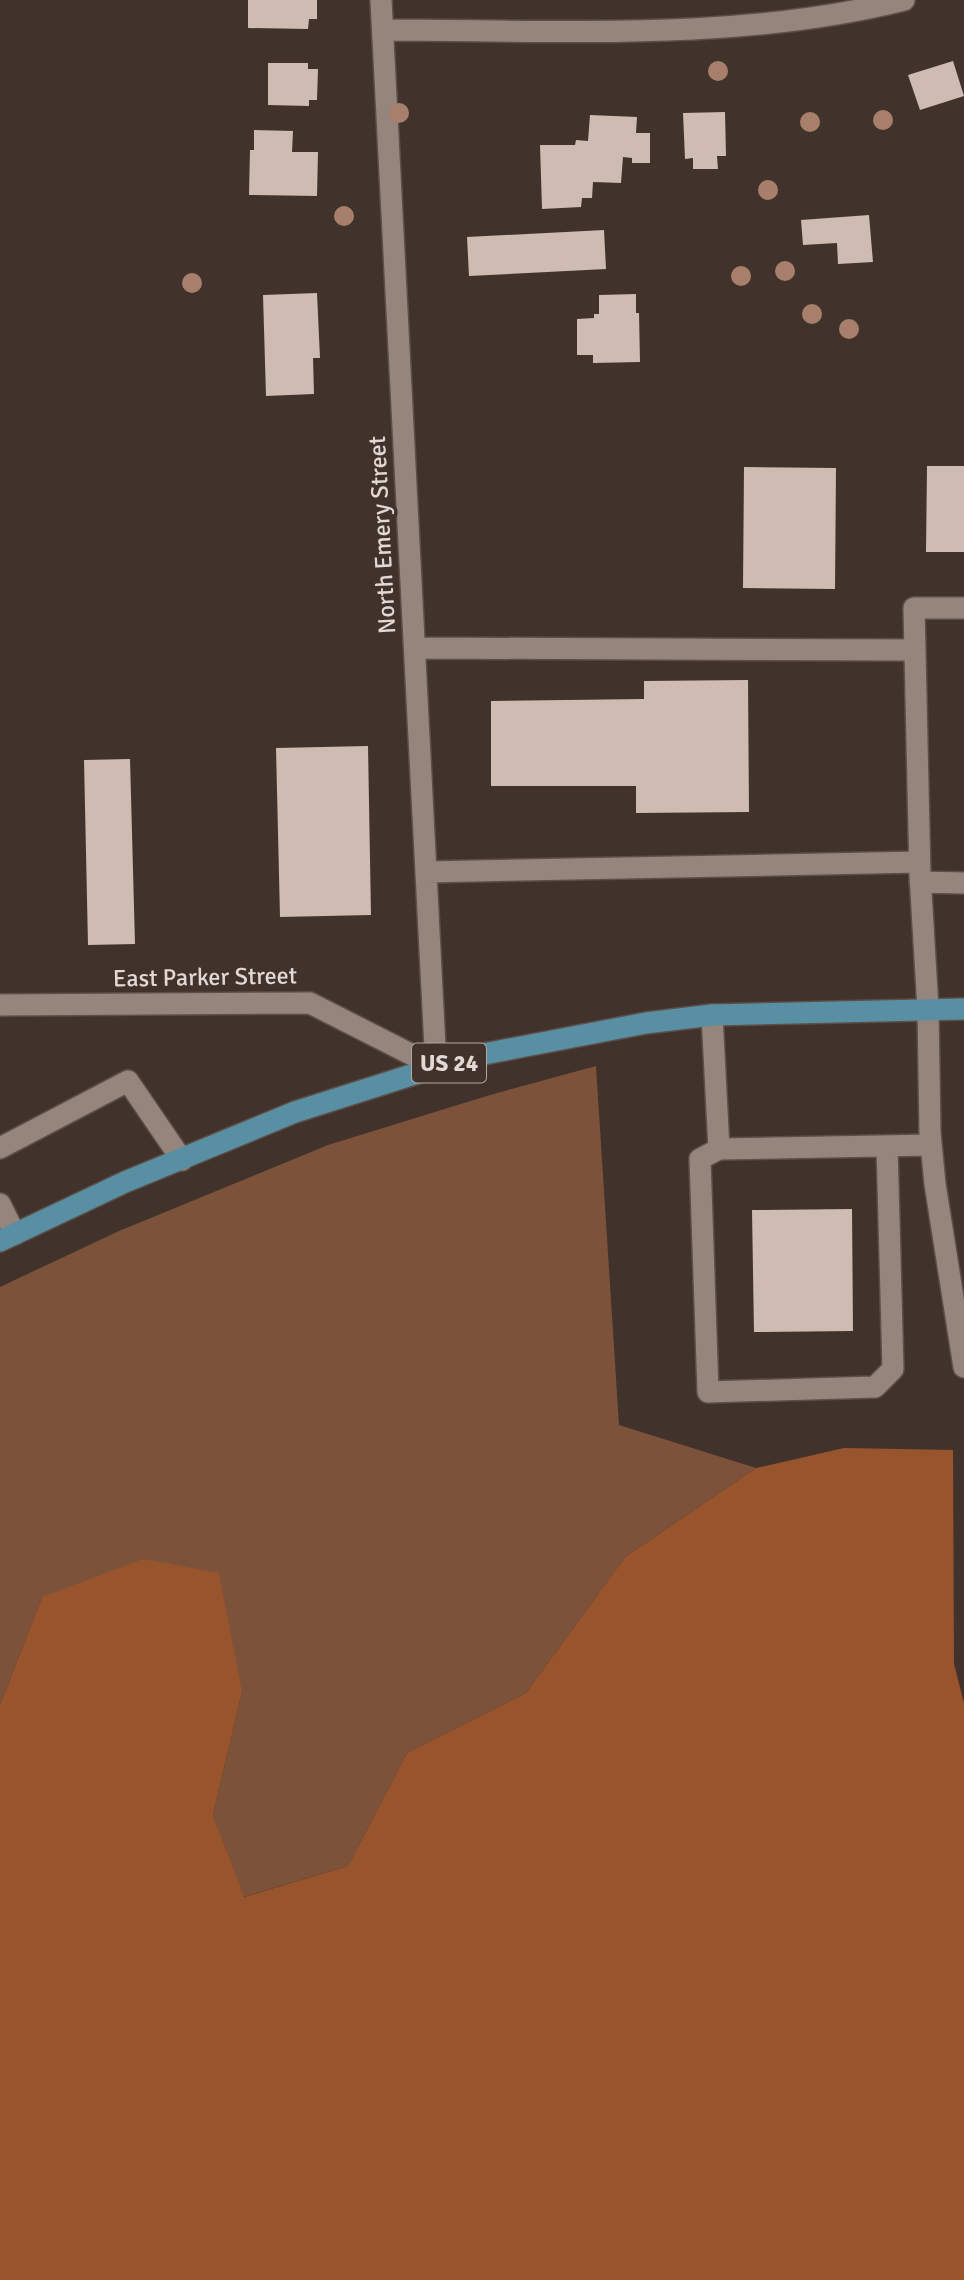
<svg xmlns="http://www.w3.org/2000/svg" width="964" height="2280" font-family="Signika,sans-serif">
	<rect width="100%" height="100%" fill="#41332b"/>
	<path fill="#7d523b" d="M596,1066L619,1425L756,1468L625,1557L526,1693L407,1753L348,1866L243,1897L213,1815L242,1692L42,1597L0,1705V1287L119,1231L328,1145L490,1095Z"/>
	<path fill="#98542c" d="M844,1448L953,1450L954,1664L964,1703V2280H0V1705L42,1597L143,1559L219,1573L242,1692L213,1815L244,1897L348,1866L407,1753L526,1693L625,1557L756,1468Z"/>
	<path fill="#cebbb2" d="M248,0H317V19H309L308,29L248,28Z
		M953,61L964,96L920,110L908,75Z
		M268,63H308V69H318L317,100H309V106L268,105Z
		M725,112L726,156H717L718,169H693V158L685,159L683,113Z
		M590,115L637,117L636,133H650V163H632V158L623,157L621,183L593,182L592,198H582L581,207L542,209L540,145H575L576,140L588,141Z
		M254,130L293,131L292,152H318L317,196L249,195L250,150H254Z
		M869,215L873,262L838,264L837,243L803,245L801,220Z
		M604,230L606,269L469,276L467,237Z
		M317,293L320,358H313L314,394L266,396L263,295Z
		M636,294V313H639L640,362L593,363V355H577V319L594,318V314H599V295Z
		M927,466H964V552H926Z
		M744,467L836,468L835,589L743,588Z
		M748,680L749,812L636,813V786H491V701L644,699V681Z
		M368,746L371,915L280,917L276,748Z
		M130,759L135,944L88,945L84,760Z
		M852,1209L853,1331L754,1332L752,1210Z"/>
	<g fill="none" stroke-linecap="round" stroke-linejoin="round">
		<g stroke="#5c4f49" stroke-width="24">
			<path id="minor" d="M381,0L436,1067
				M383,30C554,30 737,42 904,0
				M964,608H914L920,875L928,1009L930,1133L935,1184L964,1367
				M415,648L915,650
				M426,872L919,862
				M920,882L964,883
				M0,1005L310,1003L436,1067
				M712,1015L719,1149L931,1145
				M0,1148L128,1081L182,1160
				M719,1149L700,1159L708,1392L875,1387L893,1369L887,1146
				M0,1204L15,1234"/>
		</g>
		<g stroke="#5c4f49" stroke-width="24">
			<path id="major" d="M0,1241L125,1182L295,1112L468,1057L646,1023L712,1015L964,1009"/>
		</g>
		<use href="#minor" stroke="#96857d" stroke-width="21"/>
		<use href="#major" stroke="#598fa2" stroke-width="21"/>
	</g>
	<g fill="#a77f6b">
		<circle cx="718" cy="71" r="10"/>
		<circle cx="399" cy="113" r="10"/>
		<circle cx="883" cy="120" r="10"/>
		<circle cx="810" cy="122" r="10"/>
		<circle cx="768" cy="190" r="10"/>
		<circle cx="344" cy="216" r="10"/>
		<circle cx="785" cy="271" r="10"/>
		<circle cx="741" cy="276" r="10"/>
		<circle cx="192" cy="283" r="10"/>
		<circle cx="812" cy="314" r="10"/>
		<circle cx="849" cy="329" r="10"/>
	</g>
	<g text-anchor="middle" stroke-width="7" stroke-linejoin="round" paint-order="stroke">
		<rect fill="#41332b" stroke="#b2a7a1" stroke-width="2" x="412" y="1043.5" width="74" height="39" rx="5"/>
		<g font-size="23" font-weight="bold" fill="#e3d9d4">
			<text x="449" y="1071">US 24</text>
		</g>
		<g font-size="24" fill="#e3d9d4" stroke="#41332b">
			<text transform="translate(382 535) rotate(-93)" y="8">North Emery Street</text>
			<text transform="translate(205 977) rotate(-1)" y="8">East Parker Street</text>
		</g>
	</g>
</svg>
